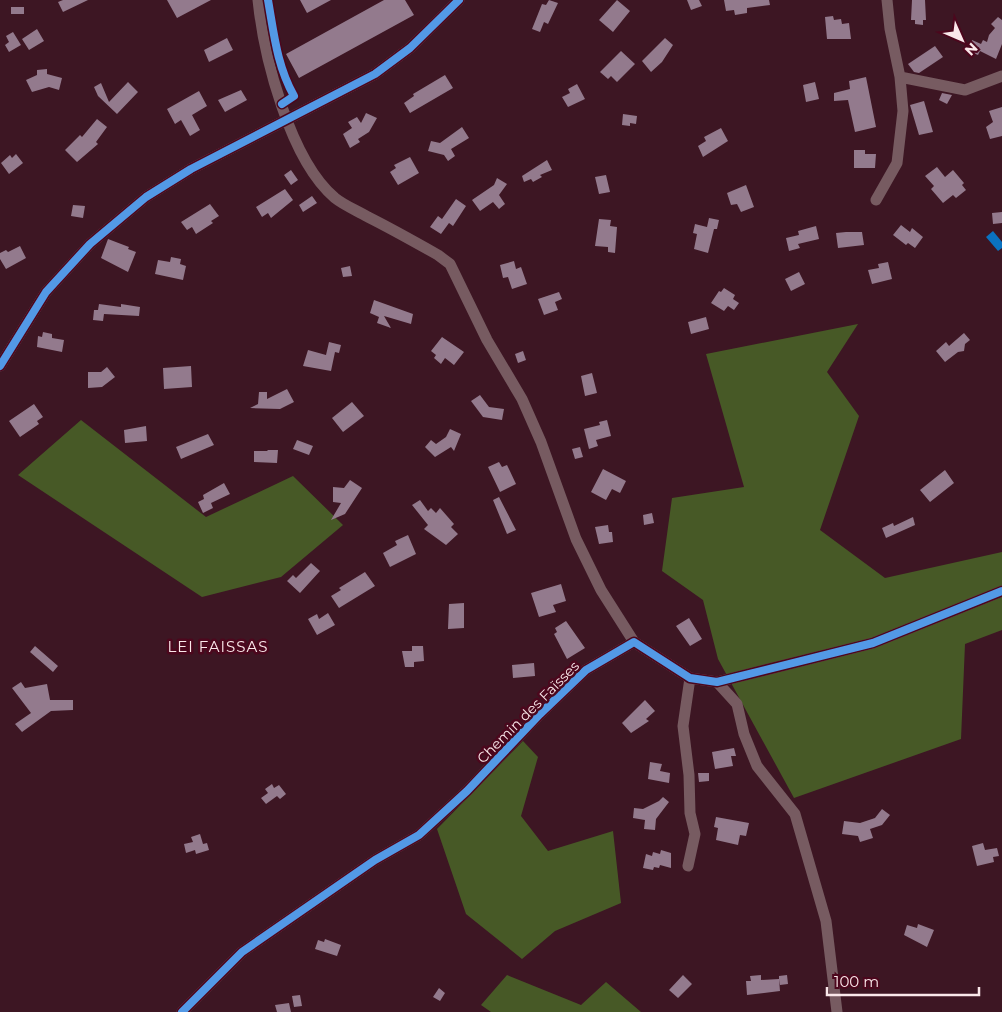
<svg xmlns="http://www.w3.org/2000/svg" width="1002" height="1012" font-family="Montserrat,sans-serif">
	<rect width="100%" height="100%" fill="#3d1623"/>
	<path fill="#475926" d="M858,324L827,372L859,416L820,530L885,578L1002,552V630L965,644L961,739L794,798L718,659L703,600L662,571L672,498L744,487L706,354Z
		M81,420L206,517L293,476L343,525L281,577L202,597L18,475Z
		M523,741L538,757L521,816L548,851L613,831L621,903L555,931L522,959L466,914L437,829Z
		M507,975L581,1005L606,982L641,1012H491L481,1005Z"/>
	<path fill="#0a72c0" d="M993,231L1002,242V248L998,251L986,237Z"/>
	<path fill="#937a8d" d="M63,0H88L63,12L58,2Z
		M167,0H211L177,18Z
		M300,0H331L307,13Z
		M384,0H405L414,15L299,78L286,54Z
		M549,0L558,3L548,24L544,22L540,32L532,29L542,4L546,5Z
		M617,0L630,11L613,32L599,20Z
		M687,0H699L702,6L691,10Z
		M724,0H769L770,5L747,8V13L735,15L734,10L726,11Z
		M912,0H925L926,20H923V25L915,24V20H911Z
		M11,7H24V14H11Z
		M833,16L834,20L841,19L842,24L849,23L851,39H827L825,17Z
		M998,17L1002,20V44L996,59L980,51L978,55L968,51L972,40L981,44L983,40L987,42L989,35L995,28L991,24Z
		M37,29L44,41L29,50L22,39Z
		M13,32L21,45L9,52L5,45L9,42L6,36Z
		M227,38L233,50L209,62L204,50Z
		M665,38L673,45L662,62L651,72L642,61Z
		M935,46L943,57L919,73L914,72L908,64Z
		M621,51L635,64L617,82L611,76L608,79L600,72Z
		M47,69V74L62,78L59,90L49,87L32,92L26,80L37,75V70Z
		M445,75L453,88L410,113L404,103L414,96L413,94Z
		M866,77L876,127L855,132L848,100L834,101V93L850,89L849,81Z
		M128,82L138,92L117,114L98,96L94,87L101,83L109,102Z
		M815,82L819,99L806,102L803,85Z
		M577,84L585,99L568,107L562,97L570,93L568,89Z
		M241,90L247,100L225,112L218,100Z
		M199,91L207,106L192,115L200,130L190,136L181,120L175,124L167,109Z
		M942,93L952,95L947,104L939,100Z
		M924,101L933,132L919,135L910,105Z
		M1002,107V136L990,139L986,127L993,122L989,111Z
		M366,113L377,118L369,132L358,139L360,142L350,148L343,134L352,128L348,122L357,117L361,123Z
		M623,114L637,116L636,124L630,123V126L622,125Z
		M97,119L107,127L96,142L98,144L77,162L65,150L80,135L82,137Z
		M462,127L469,138L451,149L455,156L448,161L444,155L428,151L431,141L440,143Z
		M721,128L728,141L703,157L698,146L706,141L704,137Z
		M854,150H865V154H876L875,168H854Z
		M16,154L23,163L9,174L1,163L10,155L12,158Z
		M410,157L419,173L398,185L390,172L396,168L394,165Z
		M547,160L552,170L540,175L542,177L533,182L531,179L524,182L522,176Z
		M937,167L945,177L953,170L964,183L962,185L966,190L956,198L953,195L943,203L931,189L934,186L925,176Z
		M291,170L298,180L291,185L284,175Z
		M606,175L610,192L599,194L595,177Z
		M497,178L507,184L499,195L505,204L499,209L493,202L480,211L472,200L494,185Z
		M746,185L754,207L741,212L737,204L731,205L727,193Z
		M285,189L293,200L271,218L268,213L262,217L256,207Z
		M312,196L317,203L303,212L299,205Z
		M456,199L466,206L453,226L449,223L441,234L430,227L438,216L442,219Z
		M210,204L219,216L211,221L213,223L196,234L192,227L187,230L181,222Z
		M73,205L85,206L83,218L71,216Z
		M1002,212V223L993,224L992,213Z
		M709,218L719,220L717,229H714L708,253L694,249L697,234L693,233L695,224L707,227Z
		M599,219L611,220L610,226L617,227L615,253L608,252V247L595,246Z
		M901,225L910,232L912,228L923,237L915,248L908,243L906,245L893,235Z
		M816,226L819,239L798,244L800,248L789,251L786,238L799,235L798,231Z
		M846,232H862L864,245L838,248L836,233Z
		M108,239L129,247L128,249L136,252L128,272L101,258Z
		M20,246L26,258L6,269L0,259V253L6,250L8,252Z
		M171,257L181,259L180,264L186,266L183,280L155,274L158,260L170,262Z
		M514,261L516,269L521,267L527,284L512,289L508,277L503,278L500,265Z
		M888,262L892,279L872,284L868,270L879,268L878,264Z
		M350,266L352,276L343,277L341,268Z
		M799,272L805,284L791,291L785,279Z
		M724,288L735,295L733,299L739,303L734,310L728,306L724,311L711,303L719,291L721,292Z
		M559,292L562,299L555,302L558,310L544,315L538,299Z
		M374,300L413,314L411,324L384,316L391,328L377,323L379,317L370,313Z
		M99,304L121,307V304L140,307L139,316L104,314L103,321L93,320L94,310H98Z
		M706,317L709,329L691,334L688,322Z
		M43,332L52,334V338L64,340L62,352L37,347L38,336L42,337Z
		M964,333L970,340L965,344L964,351L958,352L945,362L936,351L946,342L949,346Z
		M442,337L464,352L454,365L445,358L441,364L434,358L436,355L431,351Z
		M329,342L341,345L339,353L335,352L331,371L303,366L308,350L326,355Z
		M523,351L526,360L518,363L515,354Z
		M191,366L192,387L164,389L163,368Z
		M107,367L115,377L102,387L88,388V372H101Z
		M592,373L597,393L585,396L581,376Z
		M287,389L294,402L280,409L250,408L258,404L259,392H267V399Z
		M480,395L489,407L504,409L502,420L483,417L471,401Z
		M352,402L364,416L343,432L332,418Z
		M34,404L43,417L37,421L39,424L20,437L9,421Z
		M607,420L611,436L596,440L598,446L589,449L584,429L600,425L599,422Z
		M146,426L147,441L125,443L124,430Z
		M450,429L461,434L454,451L451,447L435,457L425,447L431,440L436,444L446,437Z
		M208,434L214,445L181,459L176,447Z
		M297,440L313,446L309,455L293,449Z
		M580,447L583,457L575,459L572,449Z
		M267,450H278L277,463L254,462V451H268Z
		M499,462L502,467L507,465L516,484L500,492L488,467Z
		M603,469L626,481L620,493L612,489L606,500L591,492Z
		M945,470L954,483L930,502L920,490Z
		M350,480L362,488L345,514L331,520L341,503L333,502V487L344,488Z
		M224,483L230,494L211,503L213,508L203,513L198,502L204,499L203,495Z
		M499,497L516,530L507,534L493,500Z
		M420,500L428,511L431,508L436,513L440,508L454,524L451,527L458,534L446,545L424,529L428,525L412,505Z
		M652,513L654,523L644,525L643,515Z
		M913,517L915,525L886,538L882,528L893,523L894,526Z
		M608,525L609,532H612L613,542L599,544L595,527Z
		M408,535L416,554L390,567L383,553L397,545L395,541Z
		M311,563L320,571L300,593L287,581L293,575L296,578Z
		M365,572L375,586L339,608L331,596L341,590L339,588Z
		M561,584L566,601L553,605L556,612L539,617L531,593Z
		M464,603V628L448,629L449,604Z
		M328,613L335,625L317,635L308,619L317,614L319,619Z
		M689,618L702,639L690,646L676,626Z
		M566,621L585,648L567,659L554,634L557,632L555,628Z
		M35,646L58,666L53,672L30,652Z
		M412,646H423L424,661L414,662V667H405L402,651H412Z
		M534,663L535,676L513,678L512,665Z
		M21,682L25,688L47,684L50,700H73V710L51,711L22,732L15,724L31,713L12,688Z
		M645,700L655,711L646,719L649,721L631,733L622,723Z
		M734,748L736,756H731L733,766L715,769L712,752Z
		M650,762L662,764L660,771L670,773L669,783L648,779Z
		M698,773H709V781L699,782Z
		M272,784L274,788L279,785L286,794L280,799L277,796L266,804L261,798L268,793L265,789Z
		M663,797L669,802L656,819L655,830L644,829L645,820L633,818L634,808L643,809L659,801Z
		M882,809L890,815L882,825L870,829L873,838L860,842L858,836L842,834L844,821L860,823L875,818Z
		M716,817L749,823L746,836L740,835L738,845L716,840L718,828L714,827Z
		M200,834L203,844L207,843L209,850L196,854L195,850L186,853L184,844L193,842L191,837Z
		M983,843L985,850L997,848L999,856L993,857L994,862L977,866L972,846Z
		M661,850L671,853V868L660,865L659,868L654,867L653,870L643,868L646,854L652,856L653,852L660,854Z
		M918,924L934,930L927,947L904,935L907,925L917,928Z
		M325,939L341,945L337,956L315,949L318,940L324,942Z
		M683,975L692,984L678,998L669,990Z
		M761,975V980L779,979V976L787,975L788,984L780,985L779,979L780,991L747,995L746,981H751L750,976Z
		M439,988L445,993L440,1001L433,997Z
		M300,995L302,1006L294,1007L292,996Z
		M289,1003L291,1012H277L275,1005Z"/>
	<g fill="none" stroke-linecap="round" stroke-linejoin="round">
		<path stroke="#775b61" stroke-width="11" d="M258,0C264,58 290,160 335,198C345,206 358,211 368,217C392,229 415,242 438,255L450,264L487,340L522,399L541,442L576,539L601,590L634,642
			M900,77L965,90L1002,76
			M876,200L897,163L903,111L900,77L890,29L887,0
			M0,366L46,292L90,244L146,197L191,169L375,74L410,48L459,0
			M717,682L737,704L744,734L757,766L795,814L826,921L837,1012
			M688,866L695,834L690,813L689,775L683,726L690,678
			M182,1012L242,952L375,860L419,835L467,791L540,714L586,670L634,642L690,678L717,682L873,643L1002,591"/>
		<g stroke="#4c071d" stroke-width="11">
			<path id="cycleway" d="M268,0C274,34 277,66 294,96L282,104
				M0,366L46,292L90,244L146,197L191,169L375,74L410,48L459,0
				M182,1012L242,952L375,860L419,835L467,791L540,714L586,670L634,642L690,678L717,682L873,643L1002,591"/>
		</g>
		<use href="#cycleway" stroke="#5399e6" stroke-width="8"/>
	</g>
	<g text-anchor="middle" stroke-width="5" stroke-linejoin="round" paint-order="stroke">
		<g font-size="14" fill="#fae8ea" stroke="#4c071d">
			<text transform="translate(528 712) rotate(-45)" y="5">Chemin des Faïsses</text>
		</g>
		<g font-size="15" letter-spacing="1" fill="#fae8ea" stroke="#4c071d">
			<text x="218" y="652">LEI FAISSAS</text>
		</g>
	</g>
	<g transform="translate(962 40) rotate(135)" stroke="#4c071d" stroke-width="4" paint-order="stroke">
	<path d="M0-4L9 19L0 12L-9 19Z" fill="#fae8ea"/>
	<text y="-8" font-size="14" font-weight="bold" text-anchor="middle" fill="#fae8ea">N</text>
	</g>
	<path d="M827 987v8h152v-8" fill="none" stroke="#fae8ea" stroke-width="2.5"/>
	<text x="834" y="987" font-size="15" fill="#fae8ea" stroke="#4c071d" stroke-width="4" paint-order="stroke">100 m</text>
</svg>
